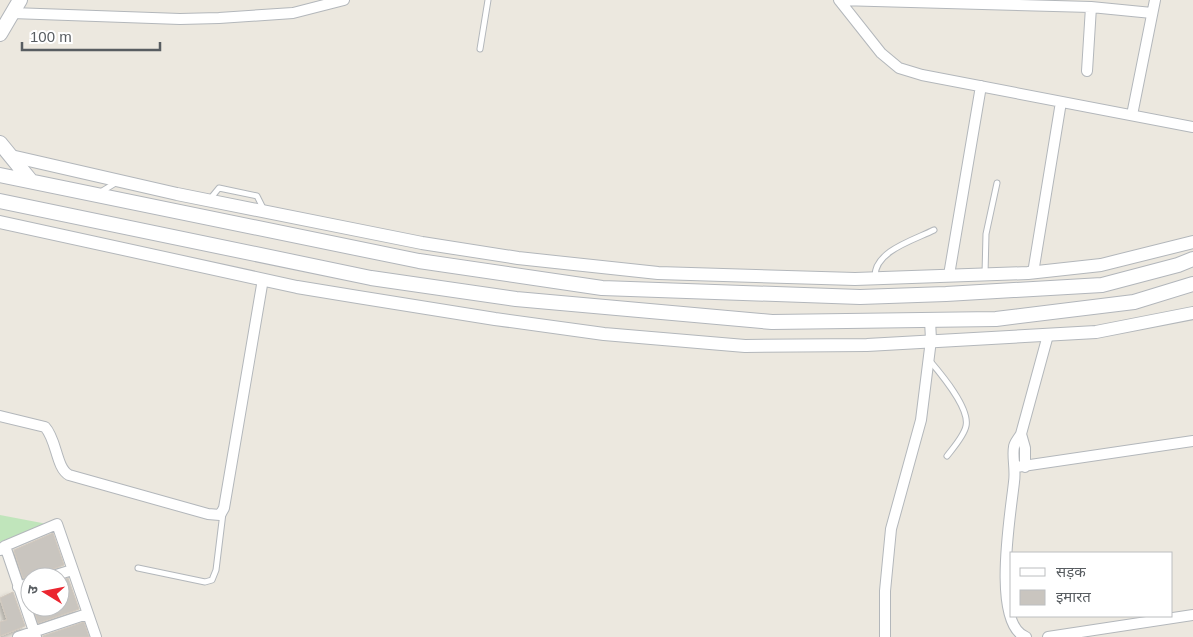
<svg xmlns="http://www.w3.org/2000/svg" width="1193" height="637" font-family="Helvetica,'Noto Sans Devanagari',sans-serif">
	<defs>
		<filter id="shadow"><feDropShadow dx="-3" dy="3" stdDeviation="2.5" flood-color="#0004"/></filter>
	</defs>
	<rect width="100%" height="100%" fill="#ece8df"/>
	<path fill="#c0e5bb" d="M0,515L42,523L45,524L0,542Z"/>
	<path fill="#c9c5bf" stroke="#d1c8be" filter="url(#shadow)" d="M53,533L64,565L47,571L43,577L23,578L14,550Z
		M68,578L79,609L38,623L33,607H60V581Z
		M13,592L25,626L0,636V622L7,620L0,598Z
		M84,622L89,637H43V636Z"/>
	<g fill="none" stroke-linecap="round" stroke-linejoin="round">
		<g stroke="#b3b7bb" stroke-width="7">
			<path id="service" d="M480,49L488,0
				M99,193L117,182
				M210,199L219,188L257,196L264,210
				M985,274L986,234L997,183
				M875,277C874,251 914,240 934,230
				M930,361C941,374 970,408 966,426C964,436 953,448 947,456
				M138,568L205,582L212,580L216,570L223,513"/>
		</g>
		<g stroke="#b3b7bb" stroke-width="12">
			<path id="minor" d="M839,0L881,53L899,68L922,75L1193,127
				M839,0L1091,7L1152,13
				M12,13L180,19L219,18L293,13L344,0
				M1087,71L1091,7
				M1132,115L1155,0
				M1033,273L1061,102
				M949,275L981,86
				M0,416L45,427C57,440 56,468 69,475L208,514L220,515L224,508L263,279
				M1021,434L1025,448V467
				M1016,467L1193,441
				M5,546L57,524L96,637
				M0,550L5,546L36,637
				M50,577L72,570
				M18,587L30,583
				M18,637L87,614
				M885,637V591L891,529L921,420L931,340L930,320
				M1026,637C991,624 1011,511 1014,482C1016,470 1012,456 1014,447C1014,443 1019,438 1021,434L1048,335
				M1048,637L1193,615"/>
		</g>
		<g stroke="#b3b7bb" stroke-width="14">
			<path id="tertiary" d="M11,156L177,194L422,243L518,258L658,273L855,279L1028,273L1101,265L1193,242
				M0,222L297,287L358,297L495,319L604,334L745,346L867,345L1096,332L1193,313"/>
		</g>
		<g stroke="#b2b6bb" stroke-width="16">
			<path id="secondary" d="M0,34L20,0
				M0,143L31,181
				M0,175L419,261L602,288L860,297L946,294L1102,285L1178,265L1193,259
				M0,201L371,278L516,299L772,322L996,319L1134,302L1193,284"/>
		</g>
		<use href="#service" stroke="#fff" stroke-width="5"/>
		<use href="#minor" stroke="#fff" stroke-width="10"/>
		<use href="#tertiary" stroke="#fff" stroke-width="12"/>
		<use href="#secondary" stroke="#fff" stroke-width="14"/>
	</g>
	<rect x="1010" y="552" width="162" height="65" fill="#ffffff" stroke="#bcbec0"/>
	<rect x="1020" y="568" width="25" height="8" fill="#ffffff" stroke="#bcbec0"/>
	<text x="1056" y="577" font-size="15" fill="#585d61">सड़क</text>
	<rect x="1020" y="590" width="25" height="15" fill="#c9c5bf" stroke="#bcbec0"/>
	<text x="1056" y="602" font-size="15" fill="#585d61">इमारत</text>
	<g transform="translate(45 592) rotate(280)"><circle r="24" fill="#ffffff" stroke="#bcbec0"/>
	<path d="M0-4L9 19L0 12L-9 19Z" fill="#eb2630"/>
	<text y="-8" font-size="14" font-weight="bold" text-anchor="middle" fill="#585d61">उ</text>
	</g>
	<path d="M22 42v8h138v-8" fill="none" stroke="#585d61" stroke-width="2.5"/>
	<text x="30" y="42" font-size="15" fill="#585d61" stroke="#ffffff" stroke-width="4" paint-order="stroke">100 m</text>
</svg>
